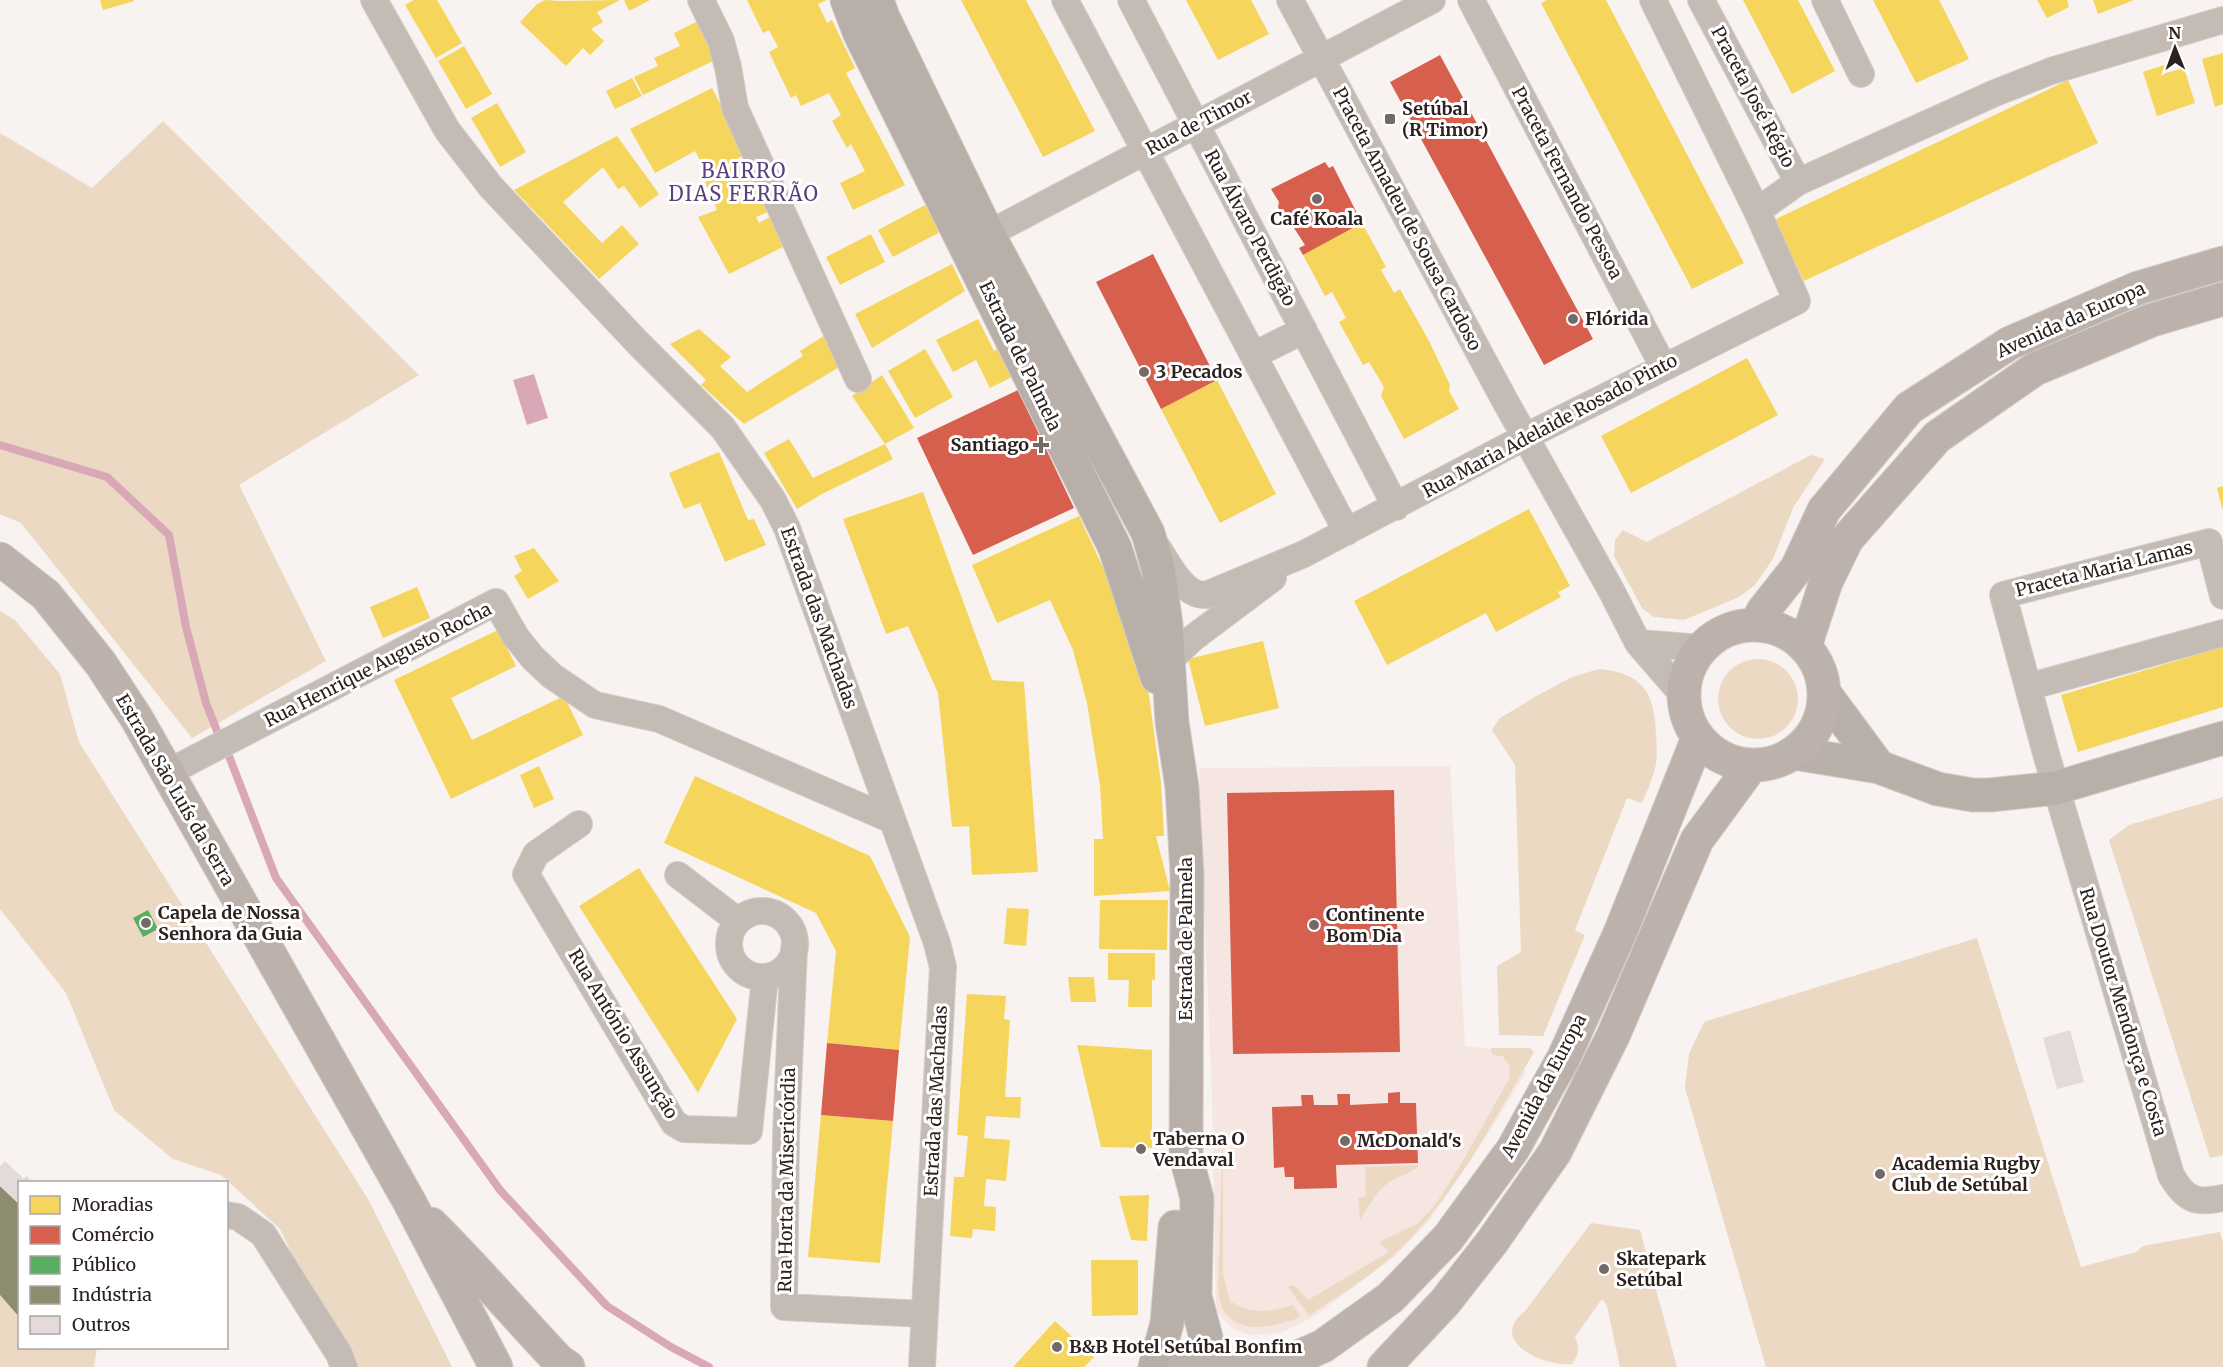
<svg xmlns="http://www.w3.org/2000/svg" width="2223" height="1367" font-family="Merriweather,serif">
	<rect width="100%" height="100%" fill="#f8f2f0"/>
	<path fill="#f5e6e1" d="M1450,766L1465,1046L1517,1052L1526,1072L1479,1148L1428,1222L1398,1254L1315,1316L1280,1333L1250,1335L1232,1328L1216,1311L1212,1100L1199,768Z"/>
	<path fill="#ebd9c3" d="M163,121L419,375L239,485L326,661L192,738L21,523L0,514V133L92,188Z
		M1811,455L1825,459L1793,508L1773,559L1755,585L1739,597L1684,620L1654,617L1642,608L1614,556L1615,540L1623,530L1647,542Z
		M0,611L15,620L60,674L79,742L368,1199L452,1367H347L280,1229L221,1175L173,1159L114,1110L66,993L0,909Z
		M1718 699a40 40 0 1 1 80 0a40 40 0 1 1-80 0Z
		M1599,669C1643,673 1655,693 1656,735C1657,747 1658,760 1654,772C1651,783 1646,793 1642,803L1627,798L1575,930L1585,935L1543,1036L1499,1035L1497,966L1521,952L1515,765L1492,730L1500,718L1540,694L1572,677Z
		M2223,797V1155L2210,1158L2109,840L2129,825Z
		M1977,938L2081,1267L2136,1252L2143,1246L2220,1232L2223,1243V1367H1766L1685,1088L1689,1054L1704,1022Z
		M1491,1048H1530L1534,1052C1491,1124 1452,1204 1388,1260C1364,1281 1335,1297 1309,1316L1288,1287L1294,1285L1308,1300L1389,1252L1379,1242L1417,1224L1435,1205L1460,1166L1509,1079L1510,1067L1503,1056L1492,1055Z
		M1223,1123V1274L1230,1301C1252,1315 1269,1312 1293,1305L1301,1317C1278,1325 1245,1336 1226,1314C1221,1309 1220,1298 1218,1292Z
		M1418,1165V1167C1410,1173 1401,1175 1393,1180C1377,1188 1369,1206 1360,1220L1358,1198L1366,1196L1365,1167Z
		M1591,1223L1640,1230L1677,1367H1620L1607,1306L1602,1299L1575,1337C1580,1348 1579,1355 1572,1364C1542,1367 1487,1340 1525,1311Z
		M0,1295L19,1318L20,1348H45L47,1350L49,1348H97L94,1367H0Z"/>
	<path fill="#d9a8b7" d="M534,374L548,418L527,425L513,380Z"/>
	<path fill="#f6d55c" d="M100,0H134V1L103,10Z
		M414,0H437L462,43L436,58L405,5Z
		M545,0L559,1L620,0L597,12L603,22L591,29L604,41L590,55L583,48L566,66L520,22L537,4Z
		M624,0H650L629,11Z
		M747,0H827L818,4L827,23L832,20L855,68L846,73L905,185L853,210L840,183L865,171L851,144L847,148L832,121L841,115L829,93L801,106L796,95L791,98L769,52L778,47L769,30L763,33Z
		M961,0H1026L1095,131L1043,157Z
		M1186,0H1251L1269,34L1218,60Z
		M1547,0H1606L1744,263L1692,289L1541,3Z
		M1743,0H1798L1835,71L1792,94Z
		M1873,0H1939L1969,59L1916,83Z
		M2037,0H2067L2069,7L2047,18Z
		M2093,0H2134L2098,14Z
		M700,20L719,58L643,95L634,77L658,66L654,58L680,46L674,33Z
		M464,46L492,94L466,109L438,61Z
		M2223,53V104L2215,107L2202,59Z
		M2164,65L2166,73L2184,68L2195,103L2157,116L2143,72Z
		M632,78L642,96L615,109L606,91Z
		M2068,80L2098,143L1804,281L1774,220Z
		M712,88L746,154L708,175L695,151L655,173L630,129Z
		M497,103L526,152L500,167L471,118Z
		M617,136L659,194L640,208L624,186L618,189L603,167L563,202L602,243L622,225L639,244L599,279L514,190Z
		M746,158L770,211L756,217L759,223L770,217L785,246L729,274L698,217L717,210L705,182Z
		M925,205L940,232L893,257L878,230Z
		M1362,223L1386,267L1381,270L1389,284L1394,293L1400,289L1429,341L1450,385L1449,391L1459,409L1404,439L1381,396L1384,387L1369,362L1363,365L1339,322L1346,318L1332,292L1325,296L1303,255Z
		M871,234L885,262L840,285L826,257Z
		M952,264L965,291L872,348L855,314Z
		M978,319L994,351L1002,346L1016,375L990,388L976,360L953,372L936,340Z
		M699,329L731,357L720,366L747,392L803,356L800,351L830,332L846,363L744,424L701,385L706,380L670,344Z
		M925,349L953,397L915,418L888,371Z
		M1747,358L1778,415L1631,493L1601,436Z
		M882,375L914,428L885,444L852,396Z
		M1217,380L1276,494L1220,523L1161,409Z
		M789,439L813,478L885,444L893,459L822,494L797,509L764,453Z
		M719,452L748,520L754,519L766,545L725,562L700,503L684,509L669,473Z
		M2223,486V508H2222L2217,488Z
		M923,492L992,680L1024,682L1038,872L972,875L969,826L952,827L938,693L908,626L886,634L843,519Z
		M1529,509L1570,586L1558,592L1561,597L1496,632L1486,613L1387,665L1354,601Z
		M1079,516L1106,574L1148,689L1161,783L1164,836H1156L1170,891L1094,896V839H1103L1100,785L1087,703L1073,650L1050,600L997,623L972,565Z
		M534,548L559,581L528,599L514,576L522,571L514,556Z
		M417,587L430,618L383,638L370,607Z
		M498,630L516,666L451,698L472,740L564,696L583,735L451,799L394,680Z
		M1263,641L1279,708L1205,726L1188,659Z
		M2223,647V707L2078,752L2061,695Z
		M539,766L554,799L534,808L520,775Z
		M695,776L870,856L910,937L899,1050L827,1043L836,951L816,913L664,843Z
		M639,868L737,1019L698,1093L579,906Z
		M1100,900H1168L1167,950L1099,949Z
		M1007,908L1029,909L1026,946L1004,944Z
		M1108,953H1155V980H1152V1007H1128L1129,980H1108Z
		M1068,977H1094L1096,1002H1071Z
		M967,994L1006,996L1004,1019L1010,1020L1005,1097H1021L1020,1118L986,1116L984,1138L1010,1140L1006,1181L986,1179L984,1206L996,1207L995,1231L973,1229L972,1238L950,1236L954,1177H964L968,1136L957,1135Z
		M1077,1045L1152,1050V1148L1101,1147Z
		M821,1115L893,1121L880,1263L808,1257Z
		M1149,1195L1147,1241L1131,1240L1119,1196Z
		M1091,1260H1138V1315L1092,1316Z
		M1055,1321L1094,1357L1084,1367H1013Z"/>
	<path fill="#d6604d" d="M1440,55L1593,339L1544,365L1390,82Z
		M1325,162L1329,168L1333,166L1362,223L1303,255L1299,248L1305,245L1294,228L1287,226L1278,207L1279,202L1271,189Z
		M1153,254L1217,380L1161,409L1096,282Z
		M1018,390L1074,508L973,555L917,438Z
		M1394,790L1400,1052L1233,1054L1227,793Z
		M827,1043L899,1050L893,1121L821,1115Z
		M1400,1092V1103H1416L1418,1163L1336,1165L1337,1188L1294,1189V1177H1285L1284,1167L1274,1168L1272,1107L1302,1106L1301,1095H1313L1314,1105H1338L1337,1094H1350V1105L1388,1103V1093Z"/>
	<path fill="#5aae61" d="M148,910L158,929L143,937L133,918Z"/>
	<path fill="#8c8c6e" d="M0,1186L20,1205V1318L0,1295Z"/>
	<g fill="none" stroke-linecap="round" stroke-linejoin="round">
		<path stroke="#d9a8b7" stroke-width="8" d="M0,445L107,477L169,535L186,627L206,703L219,736
			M229,756L276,878L500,1190L607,1306L671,1347L709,1367"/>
	</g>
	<path fill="#e3dad9" d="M2070,1030L2084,1082L2057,1089L2043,1038Z
		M5,1161L24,1179L26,1176L33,1182H20V1205L0,1186V1166Z"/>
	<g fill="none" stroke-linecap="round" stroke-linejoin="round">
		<g stroke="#d2cdcb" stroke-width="28">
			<path id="street" d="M374,0L447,130L491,187L638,343L723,428L773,500L787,528L937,943L943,967L922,1367
				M701,0L721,41L728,67L735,108L858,379
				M1065,0L1347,532
				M1131,0L1396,507
				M1290,0L1504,399L1611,590L1638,643L1684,696
				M1471,0L1663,366
				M1701,0L1798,182
				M1825,0L1861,74
				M1757,211L1798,182L1995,93L2051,71L2223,20
				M973,242L1432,0
				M1254,355L1304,330
				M1155,544C1168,562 1182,596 1206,595L1304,554L1525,437L1797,301L1757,211L1653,0
				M2223,596L2209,542L2003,595L2047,757L2171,1175C2185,1200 2196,1204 2223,1198
				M1638,643L1702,648
				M1168,662L1193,638L1273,578
				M2028,687L2223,633
				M167,773L496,602L516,637L533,658L552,676L595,705L659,719L892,820
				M579,824L536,854L526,874L674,1123L684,1129L749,1131L765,977
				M678,875L738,921
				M729 944a33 33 0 1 1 66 0a33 33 0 1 1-66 0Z
				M794,949L786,1135L784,1307L924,1314
				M226,1215L238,1217L263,1234L339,1354L344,1367"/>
		</g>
		<g stroke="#d2cdcb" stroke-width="35">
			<path id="secondary" d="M847,0L860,34L1115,548L1157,677
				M877,0L883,17L988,234L1148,533L1158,568L1166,624L1172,722L1182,787L1187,874L1186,1157L1197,1198L1195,1296L1213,1364
				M1825,694L1879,767
				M1794,753L1879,767L1938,789L1973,795H1990L2056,788L2223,738
				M1155,1367L1167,1323L1175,1227"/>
		</g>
		<g stroke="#d2cdcb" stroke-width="35">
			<path id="primary" d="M0,559L46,595L101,664L137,719L409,1201L496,1367
				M1756,625L1763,611L1797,568L1824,510L1909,408L2010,343L2138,288L2223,263
				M1684 695a70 70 0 1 1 140 0a70 70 0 1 1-140 0Z
				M1805,646L1826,582L1847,539L1937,437L2035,369L2152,320L2223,299
				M431,1224C476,1268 516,1316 559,1361L568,1367
				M1185,1367L1213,1364L1230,1367
				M1256,1367L1282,1364L1323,1346L1390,1298L1448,1238L1513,1149L1564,1057L1620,933L1698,738
				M1384,1367L1445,1302L1492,1242L1555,1152L1613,1036L1697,840L1752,765"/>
		</g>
		<use href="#street" stroke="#c3bbb4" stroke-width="26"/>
		<use href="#secondary" stroke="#b9afa9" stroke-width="33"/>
		<use href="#primary" stroke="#bcb1ab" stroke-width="33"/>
	</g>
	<g fill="#736a68" stroke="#fff" stroke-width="2">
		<rect x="1384" y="113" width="12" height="12" rx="3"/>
		<circle cx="1317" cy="199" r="6"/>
		<circle cx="1573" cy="319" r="6"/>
		<circle cx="1144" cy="372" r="6"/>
		<path d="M1038 436h6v6h6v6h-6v6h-6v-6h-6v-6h6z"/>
		<circle cx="146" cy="923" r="6"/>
		<circle cx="1314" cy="925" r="6"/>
		<circle cx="1345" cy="1141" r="6"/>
		<circle cx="1141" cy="1149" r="6"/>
		<circle cx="1880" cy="1174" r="6"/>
		<circle cx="1604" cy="1269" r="6"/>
		<circle cx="1057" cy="1347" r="6"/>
	</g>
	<g text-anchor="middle" stroke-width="6" stroke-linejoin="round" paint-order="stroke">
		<g font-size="18" fill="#2c211e" stroke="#fff">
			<text transform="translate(1753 97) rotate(62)" y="6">Praceta José Régio</text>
			<text transform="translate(1199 123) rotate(-28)" y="6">Rua de Timor</text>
			<text transform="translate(1567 183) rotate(62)" y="6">Praceta Fernando Pessoa</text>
			<text transform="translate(1407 219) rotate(62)" y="6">Praceta Amadeu de Sousa Cardoso</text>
			<text transform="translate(1250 228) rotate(62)" y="6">Rua Álvaro Perdigão</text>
			<text transform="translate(2071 320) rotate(-24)" y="6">Avenida da Europa</text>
			<text transform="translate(1020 356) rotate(64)" y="6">Estrada de Palmela</text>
			<text transform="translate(1550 426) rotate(-28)" y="6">Rua Maria Adelaide Rosado Pinto</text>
			<text transform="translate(2104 569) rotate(-14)" y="6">Praceta Maria Lamas</text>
			<text transform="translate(819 618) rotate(70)" y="6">Estrada das Machadas</text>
			<text transform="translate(378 665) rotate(-27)" y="6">Rua Henrique Augusto Rocha</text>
			<text transform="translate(175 790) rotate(60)" y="6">Estrada São Luís da Serra</text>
			<text transform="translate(1186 939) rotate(-90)" y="6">Estrada de Palmela</text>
			<text transform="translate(2123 1012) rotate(73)" y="6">Rua Doutor Mendonça e Costa</text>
			<text transform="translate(623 1034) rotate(59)" y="6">Rua António Assunção</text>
			<text transform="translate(1544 1086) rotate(-62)" y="6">Avenida da Europa</text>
			<text transform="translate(936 1101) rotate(-87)" y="6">Estrada das Machadas</text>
			<text transform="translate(787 1180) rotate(-89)" y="6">Rua Horta da Misericórdia</text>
		</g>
		<g font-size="18" font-weight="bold" fill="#2c211e" stroke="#fff" text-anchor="start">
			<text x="1402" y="115">Setúbal<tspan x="1402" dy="21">(R Timor)</tspan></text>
			<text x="1317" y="225" text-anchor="middle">Café Koala</text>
			<text x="1585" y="325">Flórida</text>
			<text x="1156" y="378">3 Pecados</text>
			<text x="1029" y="451" text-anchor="end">Santiago</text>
			<text x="158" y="919">Capela de Nossa<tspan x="158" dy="21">Senhora da Guia</tspan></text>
			<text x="1326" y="921">Continente<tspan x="1326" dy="21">Bom Dia</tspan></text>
			<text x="1153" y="1145">Taberna O<tspan x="1153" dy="21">Vendaval</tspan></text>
			<text x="1357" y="1147">McDonald's</text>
			<text x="1892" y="1170">Academia Rugby<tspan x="1892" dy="21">Club de Setúbal</tspan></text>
			<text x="1616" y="1265">Skatepark<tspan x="1616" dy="21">Setúbal</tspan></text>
			<text x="1069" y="1353">B&amp;B Hotel Setúbal Bonfim</text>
		</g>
		<g font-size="20" letter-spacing="1.5" fill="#5a417e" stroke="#fff">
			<text x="744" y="178">BAIRRO<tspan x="744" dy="23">DIAS FERRÃO</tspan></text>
		</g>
	</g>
	<rect x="18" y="1181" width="210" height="168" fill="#ffffff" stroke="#aba6a5" stroke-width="1.5"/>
	<rect x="30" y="1196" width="30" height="18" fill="#f6d55c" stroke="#aba6a5" stroke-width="1.5"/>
	<text x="72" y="1211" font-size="18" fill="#2c211e">Moradias</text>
	<rect x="30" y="1226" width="30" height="18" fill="#d6604d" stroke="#aba6a5" stroke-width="1.5"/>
	<text x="72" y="1241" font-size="18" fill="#2c211e">Comércio</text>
	<rect x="30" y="1256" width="30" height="18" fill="#5aae61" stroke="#aba6a5" stroke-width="1.5"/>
	<text x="72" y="1271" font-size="18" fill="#2c211e">Público</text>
	<rect x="30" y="1286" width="30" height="18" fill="#8c8c6e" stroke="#aba6a5" stroke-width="1.5"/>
	<text x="72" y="1301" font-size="18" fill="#2c211e">Indústria</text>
	<rect x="30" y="1316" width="30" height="18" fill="#e3dad9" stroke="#aba6a5" stroke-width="1.5"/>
	<text x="72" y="1331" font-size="18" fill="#2c211e">Outros</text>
	<g transform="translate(2175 48) rotate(359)" stroke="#ffffff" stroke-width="4.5" paint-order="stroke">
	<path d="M0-4.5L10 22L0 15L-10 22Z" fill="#2c211e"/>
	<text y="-9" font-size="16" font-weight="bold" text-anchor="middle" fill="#2c211e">N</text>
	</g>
</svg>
